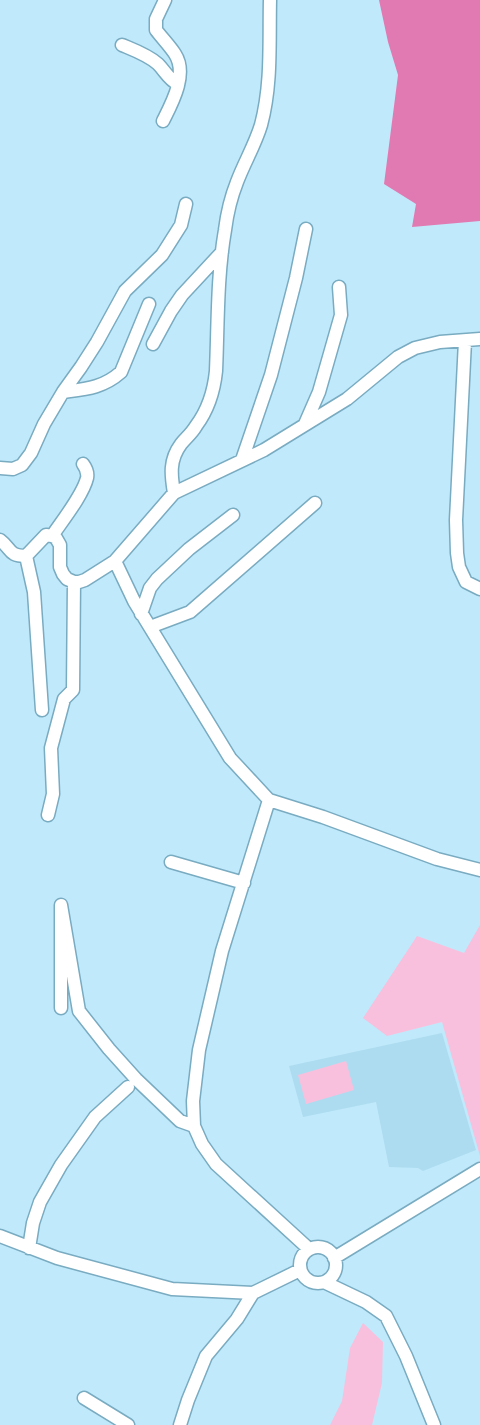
<svg xmlns="http://www.w3.org/2000/svg" width="480" height="1425" font-family="'Fira Sans',sans-serif">
	<rect width="100%" height="100%" fill="#c0e9fb"/>
	<path fill="#addcf0" d="M442,1033L476,1150L423,1171L418,1168L389,1167L376,1102L303,1117L289,1066Z"/>
	<path fill="#f9c0dd" d="M480,925V1156L442,1022L387,1036L363,1018L417,936L464,953Z
		M346,1061L354,1090L306,1104L298,1075Z
		M363,1323L383,1342L382,1383L372,1425H330L342,1401L350,1348Z"/>
	<path fill="#e17ab3" d="M379,0H480V221L412,227L416,204L384,184L398,75L388,42Z"/>
	<g fill="none" stroke-linecap="round" stroke-linejoin="round">
		<g stroke="#79abc1" stroke-width="15">
			<path id="minor" d="M122,45C134,50 148,55 158,64C165,71 169,80 178,84
				M163,121C172,103 188,74 175,54C170,46 162,38 156,30V19L165,0
				M465,341L456,520L457,553L459,567L466,582L480,589
				M153,344L171,311L182,295L222,252
				M63,392C86,389 103,388 121,372L149,304
				M305,424L319,392L341,315L339,287
				M242,460L271,375L296,278L306,229
				M0,468L13,469L22,465L31,453L44,424L63,392L81,367L97,342L125,291L162,255L181,225L186,204
				M174,493C171,475 169,460 181,444C186,438 192,433 196,426C208,410 214,391 216,371C218,324 217,276 225,230C227,214 231,197 237,182C244,163 255,145 261,125C272,84 269,42 270,0
				M52,536C62,521 83,495 87,478C88,473 86,468 83,464
				M0,540C12,549 8,556 26,556L46,535L52,536L56,538L60,545V567L63,574L67,579L74,582H79L85,580L115,561L174,493L264,450L347,399L398,357L415,348L440,342L480,339
				M26,556L34,592L42,710
				M115,561L134,601L230,758L269,800L323,817L437,859L480,870
				M141,614L150,588L157,579L189,549L233,515
				M150,627L190,612L315,503
				M269,800L222,951L199,1050L193,1101L194,1126L202,1144L216,1164L309,1249
				M48,815L53,794L51,748L64,699L73,690L74,582
				M171,862L244,883
				M61,1008V905L79,1011L109,1049L136,1079L180,1121L194,1126
				M0,1236L57,1258L172,1289L253,1293L300,1270
				M300 1265a18 18 0 1 1 36 0a18 18 0 1 1-36 0Z
				M29,1248L33,1223L40,1202L61,1165L95,1117L128,1087
				M334,1258L480,1169
				M324,1282L366,1302L386,1316L406,1356L434,1425
				M84,1398L128,1425
				M180,1425L188,1400L206,1356L237,1319L253,1293"/>
		</g>
		<use href="#minor" stroke="#fff" stroke-width="12"/>
	</g>
</svg>
